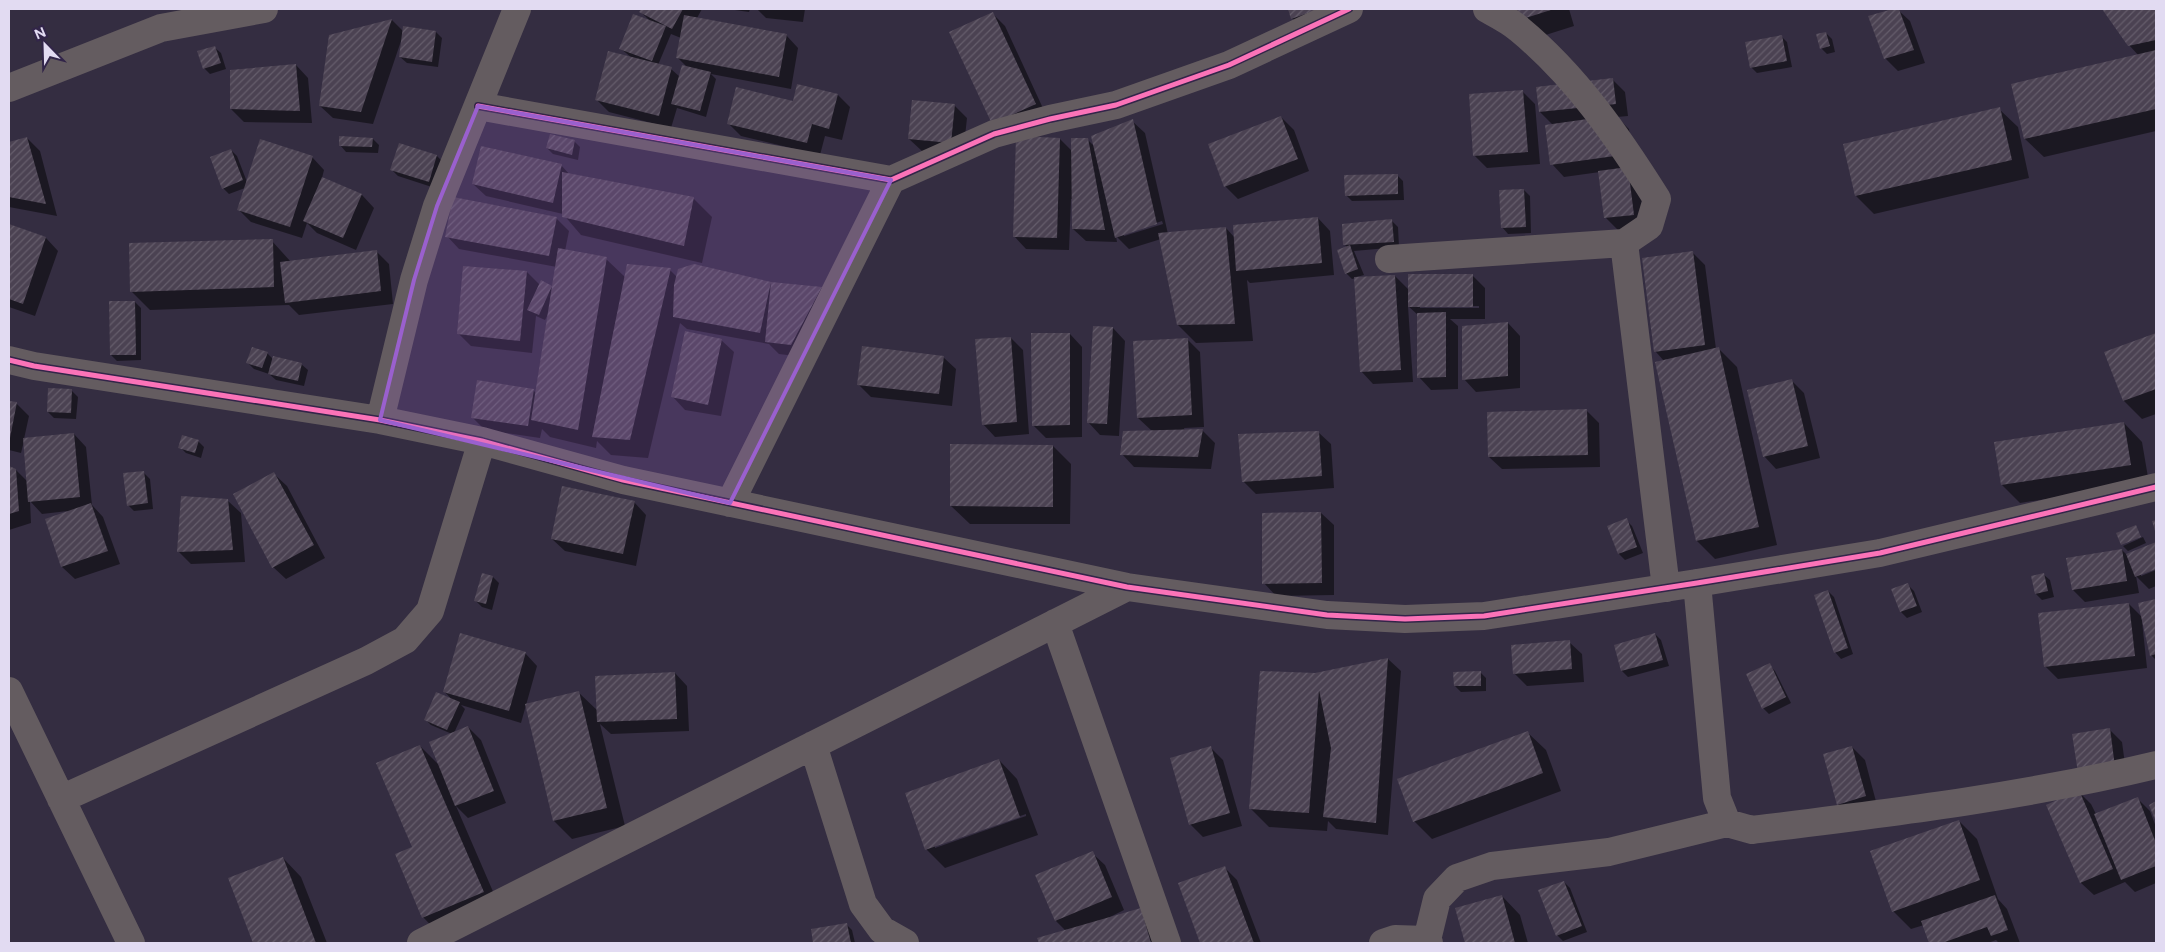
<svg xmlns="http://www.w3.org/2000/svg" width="2165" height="952" font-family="Figtree,sans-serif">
	<defs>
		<pattern id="building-hatch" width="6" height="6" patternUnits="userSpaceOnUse" patternTransform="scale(1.25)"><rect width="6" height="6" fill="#4b4252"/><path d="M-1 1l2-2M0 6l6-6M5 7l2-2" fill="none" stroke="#655d6b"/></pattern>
	</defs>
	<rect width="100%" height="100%" fill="#342d41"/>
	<path fill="#0007" fill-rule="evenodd" d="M642,9H702L697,18L786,35L798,48L791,89L711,74L716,79L706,117L677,108L671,128L609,112L597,100L632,58L620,48L650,21L641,12ZM671,34L681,38L677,57L687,67L680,77L671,69L658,65Z
		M728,9H750L749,12Z
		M757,9H805L803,22L766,18Z
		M1289,9H1352L1356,21L1311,37L1292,18Z
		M1511,9H1569L1574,26L1533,39Z
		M1897,9L1910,21L1925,63L1898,71L1885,58L1870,17Z
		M2104,9H2156V131L2044,157L2025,139L2013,85L2139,56L2129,45Z
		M993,14L1005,26L1047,117L1006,136Z
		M392,20L404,32H436L442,38L438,67L407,63L400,57L401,41L373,124L333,118L320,106L330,36Z
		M1826,33L1832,39L1835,52L1827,54L1821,48Z
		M1781,36L1787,42L1792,67L1757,73L1751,67Z
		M214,47L221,53L226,69L210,74L204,68Z
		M296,65L308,78L312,123L244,122L231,109Z
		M1613,80L1625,92L1628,116L1617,117L1629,129L1634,167L1640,181L1646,227L1618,230L1606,218L1600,172L1564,177L1552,164L1553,125L1540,112L1538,88Z
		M1523,92L1535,104L1540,164L1487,168L1474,155Z
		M838,95L850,107L842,140L825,136L820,155L741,136L728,123L793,102Z
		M955,106L967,118L963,155L922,151L909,139Z
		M1999,109L2018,127L2029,178L1874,214L1856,196Z
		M1281,117L1294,130L1309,171L1238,199L1225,186Z
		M1132,121L1145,133L1168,234L1226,228L1235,238L1318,218L1330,231L1334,275L1250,283L1247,280L1253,341L1196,343L1178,325L1161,239L1129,249L1116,236L1117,242L1086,241L1073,229V199H1071L1069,250L1026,249L1014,236L1060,139L1073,152L1087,139L1095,147ZM1162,221L1163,224L1124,236V234Z
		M27,138L40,151L57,216L9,207V143Z
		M373,139L379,145L378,153L346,152L340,145Z
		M574,141L580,147L578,160L553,154L547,148Z
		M400,145L437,156L443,162L435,188L398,176L392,170Z
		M231,150L237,156L247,182L312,157L324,170L322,178L362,195L374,208L356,250L317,233L307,223L302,238L251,222L238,209L245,188L229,194L223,188Z
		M561,165L570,175L694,199L712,217L702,263L581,235L563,214L486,196L473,184Z
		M1397,175L1403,181L1404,200L1352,201L1346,195Z
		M1524,190L1530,196L1531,233L1508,234L1502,227Z
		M556,218L569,231L565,251L606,259L625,277L670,270L677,277L822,288L804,357L779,354L769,344L687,329L680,323L648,458L611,455L597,441L596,448L550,437L542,429L540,438L485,430L472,417L533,390L536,393L548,314L545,320L536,316L532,353L471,346L459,334L527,272L540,285L553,288L557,267L459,249L447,236Z
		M1392,221L1398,227L1399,247L1354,251L1364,275L1357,277L1395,276L1409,290L1472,275L1485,288V319H1450L1458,326V389L1431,390L1419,377L1418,315L1408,306L1413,382L1373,384L1361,371L1356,278L1352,279L1346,273L1348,248L1345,245ZM1420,306H1479V308H1420Z
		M9,225L46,238L58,251L35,316L9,307Z
		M272,241L291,262L376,251L389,264L393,304L299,315L289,305L150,310L131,291Z
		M1692,252L1705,265L1716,349H1719L1737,367L1777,545L1715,559L1697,541L1664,361L1656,352L1643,259Z
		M135,302L141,308V360L117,361L111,355Z
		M1508,323L1520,336V388L1476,392L1464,379Z
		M1113,328L1125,341L1119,436L1100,435L1088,422Z
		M1070,334L1082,347V437L1046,438L1033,425Z
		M2156,334V414L2142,419L2124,401L2106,353Z
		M1011,338L1023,350L1029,434L995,437L983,424Z
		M1187,339L1200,352L1204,427L1184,428L1185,431L1202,430L1215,443L1211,469L1134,467L1122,454L1152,431L1138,418Z
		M721,340L734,352L721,416L685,410L673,397Z
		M267,353L273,359L301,364L308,370L304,386L276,380L269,374L254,369L248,363Z
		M943,357L956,369L952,406L871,397L859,385Z
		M1791,380L1804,393L1820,458L1776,469L1764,456Z
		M72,391L78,397L76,419L54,418L48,412Z
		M9,402L16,403L29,416L24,439L74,434L86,447L92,505L103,517L120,564L75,579L62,567L47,520L68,511L42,514L30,501L31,523L9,530V467L16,470L28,482L24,441L21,453L9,450Z
		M1586,410L1599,423L1600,467L1502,469L1489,457Z
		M2124,423L2142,442L2149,483L2020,503L2002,485Z
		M1318,432L1331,444L1334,488L1256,494L1243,481Z
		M198,441L204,447L201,458L186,453L180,447Z
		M1053,446L1071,464L1070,524H970L951,506Z
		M143,472L150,479L153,509L134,511L128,505Z
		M274,474L287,486L325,558L286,579L273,567Z
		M228,501L241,513L245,562L191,564L178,551Z
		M634,502L646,515L636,566L565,551L552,539Z
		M1321,513L1334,525V595L1276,596L1264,583Z
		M1626,520L1632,526L1643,553L1625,560L1619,554L1609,527Z
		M2143,537L2146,543L2128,551L2123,546Z
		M2156,543V568L2141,574V576L2156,570V586L2149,589L2136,576L2139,593L2085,602L2073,590L2122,550L2127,555Z
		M2043,574L2050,580L2054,597L2042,600L2036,594Z
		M493,577L499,583L492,610L482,607L476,601Z
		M1908,585L1914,591L1922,612L1907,618L1901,612Z
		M1828,591L1834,597L1853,654L1841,659L1835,652Z
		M2156,600V660L2151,655L2144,621H2142L2147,668L2058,679L2045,666L2129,604L2143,618L2140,604Z
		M1655,634L1661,640L1669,666L1628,677L1622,671L1615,646Z
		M1569,642L1582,654L1584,682L1527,686L1514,673Z
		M525,653L537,666L521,723L461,705L465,709L454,733L468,727L481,740L506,803L468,818L456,806L501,910L441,936L423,917L414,847L420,746L440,766L452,734L431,725L425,719L453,701L444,691Z
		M1388,659L1401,671L1388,835L1336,829L1328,821L1327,831L1269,827L1250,808L1318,673Z
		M1769,665L1775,671L1791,703L1769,714L1763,708Z
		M1480,672L1486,678V691L1461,692L1455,686Z
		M675,673L687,686L689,731L611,734L600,724L625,826L572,839L554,821L578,692L598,711Z
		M2109,729L2122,742L2127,779L2092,785Z
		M1527,732L1546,750L1561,791L1432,839L1414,821Z
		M1852,747L1865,760L1878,809L1850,816L1838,804Z
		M1211,748L1223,760L1242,826L1203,837L1190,824Z
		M999,760L1017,779L1038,835L945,868L927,850L907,793ZM1026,814V816L935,848V845Z
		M2079,792L2091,804L2096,814L2137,798L2150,811L2156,827V883L2135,892L2125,882L2094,895L2081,883L2048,805Z
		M1959,821L1977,839L1998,899L2007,909L2020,943H1999L1996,940L1988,943H1930L1924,925L1911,929L1893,911Z
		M1092,853L1105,865L1124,910L1106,919L1140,909L1159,943H1040L1039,939L1066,931L1056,921Z
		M283,858L301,877L327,943H255L230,879Z
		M1224,867L1237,880L1261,943H1201L1179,884Z
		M1564,882L1570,888L1587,932L1563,941L1557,935Z
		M1502,896L1520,915L1528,943H1466L1457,909Z
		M846,924L852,930L855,943H815L812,930Z"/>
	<path fill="url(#building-hatch)" d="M641,9H683L672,29L639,12Z
		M1288,9H1320L1291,19Z
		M1509,9H1554L1513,22Z
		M1893,9H1899L1914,50L1884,59L1868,16Z
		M2102,9H2156V40L2128,46Z
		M993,12L1036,104L992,124L949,32Z
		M633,14L666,26L652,61L619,49Z
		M684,15L787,34L779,77L676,58Z
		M392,19L361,112L319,106L329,35Z
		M403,26L436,31L432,62L399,57Z
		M1826,32L1830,46L1820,49L1816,34Z
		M1782,35L1787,61L1750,68L1745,42Z
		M215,46L221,63L203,69L197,51Z
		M2156,50V109L2024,139L2011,84Z
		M608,51L672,67L659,116L595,100Z
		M296,64L300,111L230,109V70Z
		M682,65L711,72L700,111L671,104Z
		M1613,78L1616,104L1539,112L1536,87Z
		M797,84L838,94L829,129L812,124L807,143L727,124L736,87L793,101Z
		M1523,90L1528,152L1473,156L1469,94Z
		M912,100L955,104L951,143L908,139Z
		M2000,107L2012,160L1855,196L1843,144Z
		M1616,115L1622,155L1550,165L1545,125Z
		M1281,116L1298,159L1224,187L1208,144Z
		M1133,119L1157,224L1115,238L1091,136Z
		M550,134L575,140L572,155L546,148Z
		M339,136L373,138L372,147L339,146Z
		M1016,136L1060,138L1057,238L1013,237Z
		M27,137L46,204L9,197V142Z
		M1071,138H1088L1105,230L1072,229Z
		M260,139L313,156L290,227L237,210Z
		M399,143L437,155L429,182L390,170Z
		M481,146L562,164L553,203L472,184Z
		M231,149L243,180L222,189L210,157Z
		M1628,167L1634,215L1604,218L1598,171Z
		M562,172L694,197L684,246L562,217Z
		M1398,174V194L1345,196L1344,175Z
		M322,177L362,194L343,238L303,221Z
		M1524,189L1526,227L1501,228L1499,190Z
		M453,197L557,217L549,256L445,237Z
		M1318,217L1322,263L1236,271L1233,225Z
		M1392,219L1394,242L1343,245L1342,224Z
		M9,224L46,237L23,304L9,299Z
		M1226,227L1235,324L1177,325L1158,233Z
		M273,239L274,287L130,292L129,243Z
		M1350,245L1358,269L1345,274L1337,250Z
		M558,248L607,257L578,430L531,420Z
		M377,250L381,291L285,303L280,262Z
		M1693,251L1705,345L1654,352L1642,258Z
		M627,264L671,268L630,440L592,437Z
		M694,264L771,282L760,333L673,317L674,285L678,269Z
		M463,266L527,271L520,341L457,334Z
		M1408,274H1473V307H1408Z
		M1395,275L1401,370L1360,372L1354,277Z
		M541,280L552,286L539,315L527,310Z
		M771,282L822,287L791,345L765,342Z
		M109,301H135L136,355H110Z
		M1446,312V377L1417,378V313Z
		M1508,322V376L1462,380V326Z
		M1093,326L1113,327L1107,424L1087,423Z
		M685,331L722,339L708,405L671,397Z
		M1031,333H1070V425L1032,426Z
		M2156,333V389L2123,401L2104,352Z
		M1011,337L1017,422L982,425L975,339Z
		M1188,338L1192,415L1137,418L1133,341Z
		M862,346L944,356L939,394L857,385Z
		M252,347L268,352L262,368L246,363Z
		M1719,347L1759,527L1696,541L1655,362Z
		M273,356L302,363L298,381L268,374Z
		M1792,379L1808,446L1763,457L1747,390Z
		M477,380L534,389L528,426L471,418Z
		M48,388L72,389L71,413L47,412Z
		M9,401L17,402L10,438L9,437Z
		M1587,409L1588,455L1488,457L1487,412Z
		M2124,422L2131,465L2001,485L1994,442Z
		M1203,429L1198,457L1120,455L1123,431Z
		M1319,431L1322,476L1242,482L1238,434Z
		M74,433L80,497L28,502L23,438Z
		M182,435L199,440L195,453L178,448Z
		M950,444L1053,445V507L950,506Z
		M9,466L16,469L19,511L9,514Z
		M144,471L148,503L127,506L123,473Z
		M274,472L314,545L272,568L233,494Z
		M562,486L635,501L623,554L551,539Z
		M181,496L228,499L233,550L177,552Z
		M91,503L108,551L61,567L45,519Z
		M1321,512L1322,583L1262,584V513Z
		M1627,518L1637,547L1618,554L1607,526Z
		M2156,520V534L2152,521Z
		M2136,525L2141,537L2121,545L2116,533Z
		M2156,542V569L2135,577L2126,554Z
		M2122,549L2127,581L2072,590L2066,558Z
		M482,573L493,576L486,604L474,601Z
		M2044,573L2048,591L2035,594L2031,576Z
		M1908,583L1917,606L1900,612L1891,589Z
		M1828,590L1848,648L1834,653L1814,595Z
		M2156,599V654L2150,656L2138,603Z
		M2129,603L2135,656L2044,667L2038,613Z
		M460,633L526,652L509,711L443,692Z
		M1655,633L1663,660L1621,671L1614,645Z
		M1570,640L1572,669L1513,674L1511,645Z
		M1388,658L1376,823L1323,817L1331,748L1319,690L1309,813L1249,809L1260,671L1315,673Z
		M1770,663L1786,697L1762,709L1746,674Z
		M1481,671V686H1454L1453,672Z
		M675,672L677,719L597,722L595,676Z
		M579,691L607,808L553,821L525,704Z
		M436,692L460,702L447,730L424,720Z
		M468,726L494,791L455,806L429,742Z
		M2110,728L2115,767L2078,773L2072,734Z
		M1528,731L1543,773L1413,822L1397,779Z
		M420,745L484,892L422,918L395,854L412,847L376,763Z
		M1211,746L1230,813L1189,825L1170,758Z
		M1852,746L1866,796L1837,805L1823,754Z
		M999,759L1020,817L925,850L905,793Z
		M2079,790L2113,869L2080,883L2046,805Z
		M2138,797L2156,843V866L2121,880L2094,814Z
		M2156,801V822L2149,805Z
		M1959,820L1980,880L1892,912L1870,851Z
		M1093,851L1112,897L1055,921L1035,875Z
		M283,857L316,943H253L228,878Z
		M1225,866L1254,943H1200L1178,883Z
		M1564,881L1582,926L1556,936L1538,890Z
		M1502,895L1515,943H1465L1455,908Z
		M1995,895L2008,930L1991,936L1987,927L1942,943H1929L1921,921Z
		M1141,908L1151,943H1039L1037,938Z
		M847,923L851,943H813L811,929Z"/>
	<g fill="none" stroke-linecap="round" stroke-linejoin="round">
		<path stroke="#645c60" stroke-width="28" d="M9,88L161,28L264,9
			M478,106L891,180L994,134L1050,119L1116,105L1229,65L1349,9
			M1624,243L1666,588
			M1389,259L1624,243L1649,226L1657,199C1618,137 1576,76 1519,29C1510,21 1498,15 1487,9
			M9,360L34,366L380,420L482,441L623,480L1127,587L1327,615L1405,619L1484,616L1697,583L1880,553L2156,487
			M380,420L414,280L437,206L517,9
			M730,503L891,180
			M1697,583L1717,798L1727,823L1752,830C1888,813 2023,797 2156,765
			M1055,623L1167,943
			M9,691L131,943
			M813,745L863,904L882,930L905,943
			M61,799L366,661L405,640L430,611L482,441
			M421,943L1127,587
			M1383,943L1395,939L1427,940
			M1429,943L1427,940L1437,899L1457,878L1492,866L1609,852L1727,823"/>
		<g stroke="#322549" stroke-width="8">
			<path id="cycleway" d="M478,106L891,180L994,134L1050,119L1116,105L1229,65L1349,9
				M9,360L34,366L380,420L482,441L623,480L1127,587L1327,615L1405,619L1484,616L1697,583L1880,553L2156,487"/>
		</g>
		<use href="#cycleway" stroke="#fb73b8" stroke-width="5"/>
	</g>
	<path fill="#9a60ce" fill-opacity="0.2" stroke="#9a60ce" stroke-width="4" stroke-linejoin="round" d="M478,106L891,180L730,503L380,420L414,280L437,206Z"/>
	<rect width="2165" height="952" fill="none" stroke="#e2dbf2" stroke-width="20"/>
	<g transform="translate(45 45) rotate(337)" stroke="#322549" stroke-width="4" paint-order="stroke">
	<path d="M0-4L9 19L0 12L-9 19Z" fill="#e2dbf2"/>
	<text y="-8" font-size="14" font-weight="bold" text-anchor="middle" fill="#e2dbf2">N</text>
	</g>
</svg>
